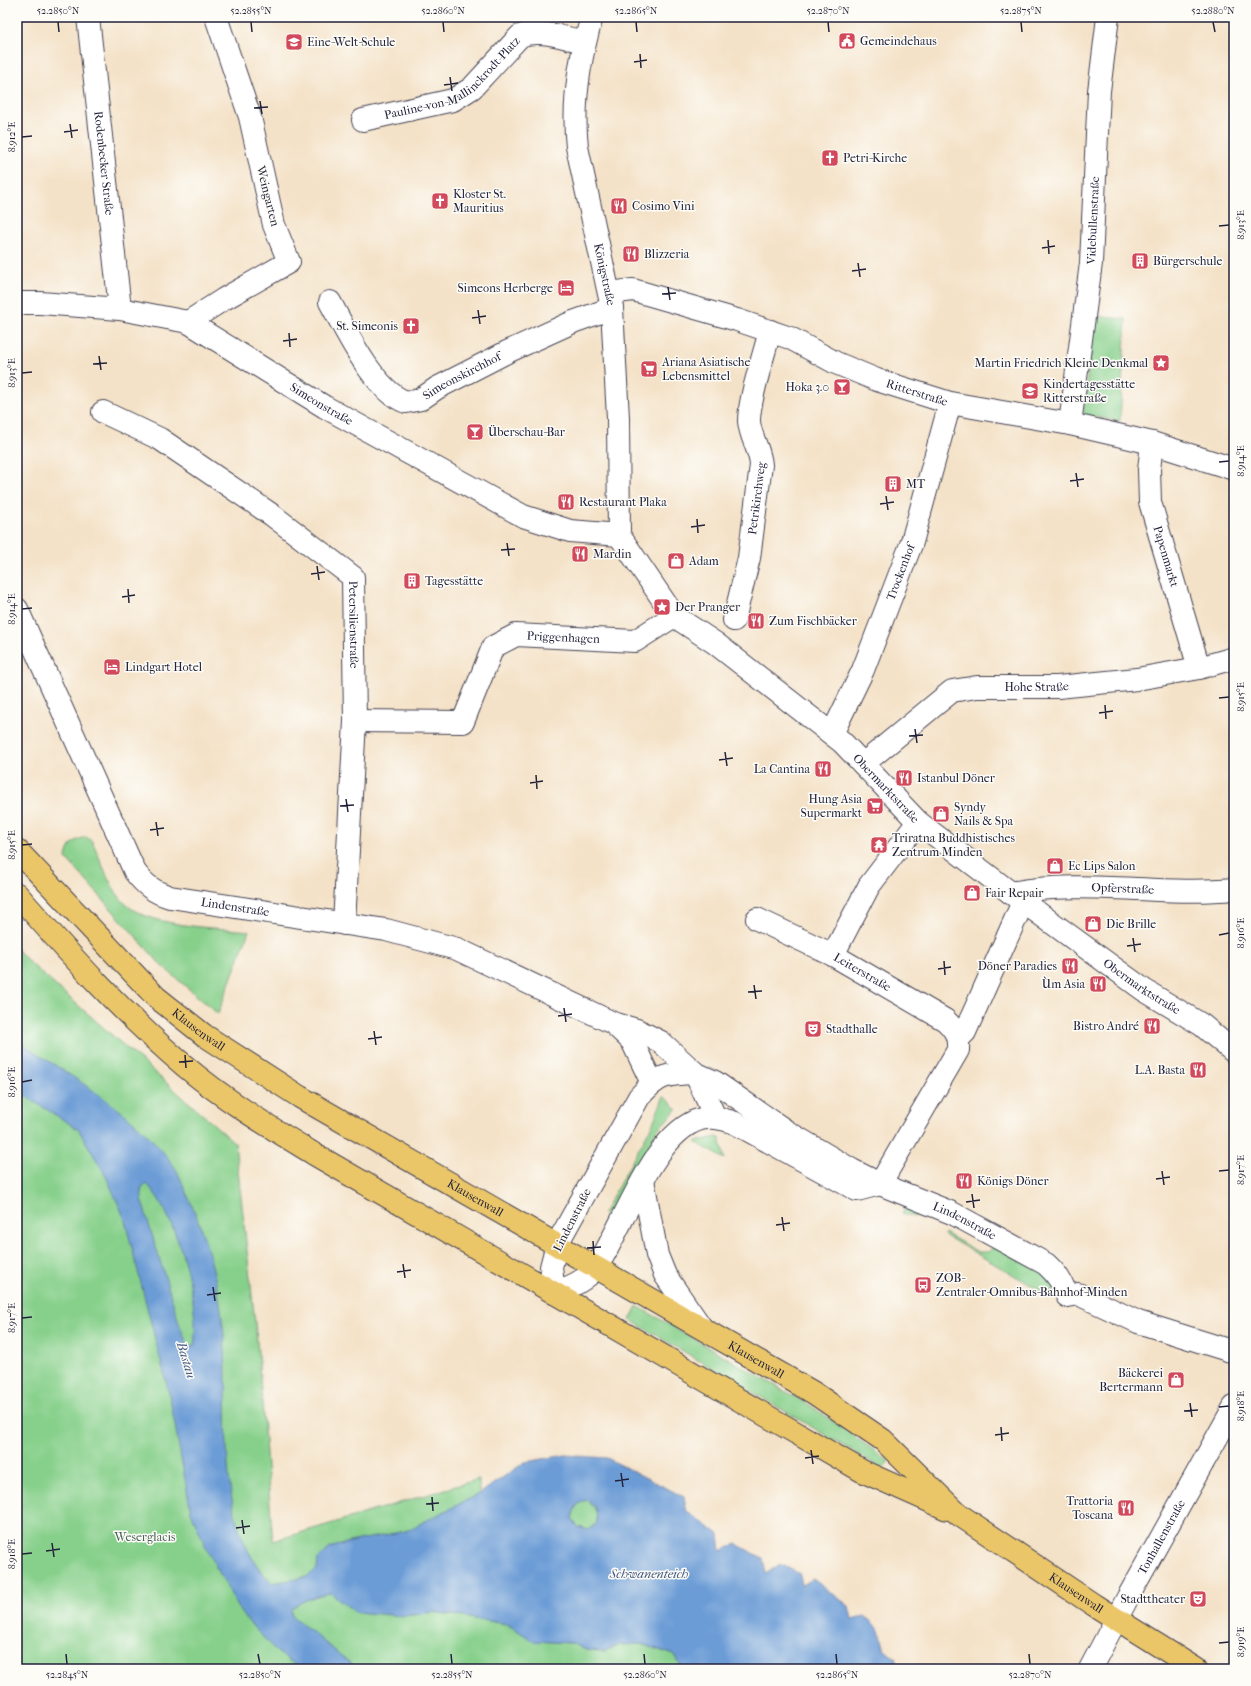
<svg xmlns="http://www.w3.org/2000/svg" width="1251" height="1686" font-family="'IM FELL French Canon',serif">
	<rect width="100%" height="100%" fill="#fdfcf7"/>
	<filter id="ink" filterUnits="userSpaceOnUse"><feTurbulence type="fractalNoise" baseFrequency=".025" numOctaves="2"/><feDisplacementMap in="SourceGraphic" scale="8" xChannelSelector="R" yChannelSelector="G"/><feConvolveMatrix kernelMatrix="1 2 1 2 8 2 1 2 1" color-interpolation-filters="sRGB"/></filter>
	<filter id="wash" filterUnits="userSpaceOnUse"><feTurbulence type="fractalNoise" baseFrequency=".012" numOctaves="4" result="noise"/><feDisplacementMap in="SourceGraphic" scale="16" xChannelSelector="R" yChannelSelector="G"/><feGaussianBlur stdDeviation="0.9" result="paint"/><feColorMatrix in="noise" values="0 0 0 0 0 0 0 0 0 0 0 0 0 0 0 0 0 1.4 0 .05"/><feComposite in="paint" operator="in"/></filter>
	<g filter="url(#wash)">
		<rect width="100%" height="100%" fill="#f4e2c8"/>
		<path fill="#87d08b" stroke="#547963" d="M1094,316L1126,319L1120,421L1083,415Z
			M86,837L92,841C101,860 108,883 121,899C144,928 213,927 249,931L218,1014L162,966L66,858C67,846 75,839 86,837Z
			M17,949L31,964L235,1143L257,1340L273,1541L479,1479V1494L406,1531L350,1542L330,1548L404,1616L434,1612L507,1624L534,1641L572,1643L586,1650L604,1651L620,1645L642,1644L674,1655L683,1669H17Z
			M664,1096L677,1109L656,1131L609,1217L603,1214L652,1125Z
			M717,1137L720,1138L725,1159L695,1142Z
			M908,1203L932,1215L913,1217L902,1213Z
			M945,1233L978,1252H988L995,1245L1050,1276L1055,1294L1045,1293L944,1235Z
			M637,1306L811,1406L889,1461L883,1469L630,1320Z
			M587,1500C596,1507 597,1512 597,1523L589,1530L578,1527L572,1520C574,1509 576,1503 587,1500Z"/>
		<path fill="#6c9cd6" stroke="#475f88" fill-rule="evenodd" d="M17,1040C72,1078 134,1110 174,1166C179,1173 182,1183 186,1192C209,1241 222,1296 225,1350C230,1423 214,1528 272,1583L307,1577L317,1569L318,1559L330,1548L350,1542L406,1531L479,1494L525,1462L566,1455L607,1458L684,1497L687,1512L719,1534L721,1551L736,1544L763,1558L766,1574L780,1564L800,1574L802,1585L813,1579L849,1606L852,1619L865,1616L880,1630L885,1650L896,1659V1669H683L674,1655L642,1644L620,1645L604,1651L586,1650L572,1643L534,1641L507,1624L434,1612L404,1616L355,1612L331,1593C317,1595 303,1600 291,1609L292,1616L349,1662L355,1669H301L277,1652L243,1616L208,1552L191,1512L169,1393L124,1217L105,1174L78,1129L17,1091ZM147,1184C176,1213 201,1304 194,1345L188,1346L180,1326L143,1205L141,1188ZM587,1500C596,1506 597,1512 597,1523L589,1530L578,1527L572,1519C574,1509 576,1503 587,1500Z"/>
	</g>
	<g filter="url(#ink)">
		<g fill="none" stroke-linecap="round" stroke-linejoin="round">
			<g stroke="#423f50" stroke-width="24">
				<g id="minor">
					<path id="s1" d="M88,17L120,309"/>
					<path id="s2" d="M592,17C579,60 572,102 577,147L612,308L618,418L619,535"/>
					<path id="s3" d="M363,120L453,100L472,88L520,36C539,28 564,38 585,42"/>
					<path id="s4" d="M610,293L633,290L737,320L790,338L836,363L877,380L950,403L1070,424L1152,443L1234,469"/>
					<path id="s5" d="M330,302C346,331 374,391 406,402L421,399L437,388L507,352L573,322L612,308"/>
					<path id="s6" d="M17,303H40L120,309L188,322L325,407L523,516L570,531L619,535"/>
					<path d="M188,322L224,299L289,262L274,225L250,117L216,17"/>
					<path id="s7" d="M103,412L160,439L272,515L353,577L355,721L344,924"/>
					<path id="s8" d="M1070,424L1091,263L1099,91L1108,17"/>
					<path id="s9" d="M1152,443L1149,470L1150,502L1199,668"/>
					<path id="s10" d="M619,535L674,616L715,643L842,742L918,822L1011,893L1144,990L1202,1025L1234,1052"/>
					<path id="s11" d="M17,609L135,872C145,885 154,892 170,897L386,930L457,949L613,1023L637,1030L661,1042L695,1073L715,1082L786,1131L852,1170L880,1184L952,1213L1046,1264C1057,1274 1062,1282 1067,1296L1078,1294L1138,1322L1234,1352"/>
					<path id="s12" d="M734,620L749,558L761,465C760,449 750,437 749,421C749,398 764,355 770,331"/>
					<path id="s13" d="M355,721L463,722L493,647L516,635L635,641L674,616"/>
					<path id="s14" d="M832,734L863,670L912,542L950,403"/>
					<path id="s15" d="M863,764L952,691L977,687H1058L1137,679L1199,668L1234,658"/>
					<path id="s16" d="M1011,893C1084,879 1160,896 1234,889"/>
					<path id="s17" d="M757,919L833,955L945,1020C955,1029 959,1036 958,1050L880,1184"/>
					<path d="M833,955L869,886L918,822"/>
					<path d="M614,1024L632,1041L652,1083"/>
					<path d="M958,1039L965,1032L1023,902"/>
					<path d="M695,1073C666,1074 658,1075 639,1097L557,1244L551,1267L554,1293C570,1287 586,1281 597,1266C623,1228 653,1132 701,1119C712,1116 722,1119 733,1122L857,1190L880,1184"/>
					<path d="M695,1073L715,1117"/>
					<path d="M643,1180L657,1255L665,1275L701,1327"/>
					<path id="s18" d="M1090,1669L1128,1597L1234,1407"/>
				</g>
			</g>
			<g stroke="#423f50" stroke-width="24">
				<g id="major">
					<path id="s19" d="M17,850L156,997L204,1035L300,1097L814,1393L883,1440L958,1514L1094,1605L1196,1669"/>
					<path d="M17,894C70,955 124,1015 186,1067C226,1101 270,1127 314,1154L862,1471L947,1509"/>
				</g>
			</g>
			<use href="#minor" stroke="#fff" stroke-width="22"/>
			<use href="#major" stroke="#ebc669" stroke-width="22"/>
		</g>
	</g>
	<path fill="none" stroke="#22223b" stroke-width="1.5" d="M58,22L59,32M251,22L252,32M443,22L444,32M636,22L637,32M828,22L829,32M1021,22L1022,32M1213,22L1215,32M640,54L641,68M634,62L647,60M450,77L452,91M444,85L458,83M260,101L262,114M254,108L268,107M70,124L72,138M64,132L78,130M22,137L32,136M1219,226L1229,225M1048,240L1049,254M1042,248L1055,246M858,263L860,277M852,271L866,269M668,287L670,300M662,294L676,293M478,310L480,324M472,318L486,316M289,333L290,347M283,341L297,339M99,356L101,370M93,364L107,363M22,373L32,372M1219,462L1229,461M1076,473L1078,487M1070,481L1084,479M886,496L888,510M880,504L894,502M697,519L698,533M691,527L705,525M507,543L509,556M501,550L515,549M317,566L319,580M311,574L325,572M128,589L129,603M122,597L135,595M22,609L32,608M1219,698L1229,697M1105,705L1106,719M1099,713L1113,711M915,729L917,743M909,736L923,735M725,752L727,766M719,760L733,758M536,775L537,789M530,783L543,781M346,799L348,812M340,806L354,805M156,822L158,836M150,830L164,828M22,845L32,844M1219,935L1229,933M1133,938L1135,952M1127,946L1141,944M944,961L945,975M938,969L951,967M754,985L756,999M748,992L762,991M564,1008L566,1022M558,1016L572,1014M374,1031L376,1045M368,1039L382,1037M185,1055L186,1068M179,1062L193,1061M22,1082L32,1080M1162,1171L1164,1185M1219,1171L1229,1170M1156,1179L1170,1177M972,1194L974,1208M966,1202L980,1200M782,1217L784,1231M776,1225L790,1223M593,1241L594,1255M587,1248L601,1247M403,1264L405,1278M397,1272L411,1270M213,1287L215,1301M207,1295L221,1293M22,1318L32,1317M1190,1403L1192,1417M1219,1407L1229,1406M1184,1411L1198,1410M1001,1427L1002,1441M995,1435L1009,1433M811,1450L813,1464M805,1458L819,1456M621,1473L623,1487M615,1481L629,1479M432,1497L433,1511M426,1504L439,1503M242,1520L244,1534M236,1528L250,1526M52,1543L54,1557M46,1551L60,1549M22,1554L32,1553M1219,1643L1229,1642M66,1654L67,1664M258,1654L260,1664M451,1654L452,1664M644,1654L645,1664M836,1654L837,1664M1029,1654L1030,1664"/>
	<defs>
		<g id="civic-square" transform="scale(0.9)"><rect x="-9" y="-9" width="18" height="18" rx="4" fill="#d1495b" stroke="#fdfcf7"/><path d="M-.6-6.5H3V-4.5H.6V-3L4-1V1h2V6H-6V1h2V-1L-.6-3ZM-1.2 2.5V6h2.4V2.5Z" fill="#fff"/></g>
		<g id="school-square" transform="scale(0.9)"><rect x="-9" y="-9" width="18" height="18" rx="4" fill="#d1495b" stroke="#fdfcf7"/><path d="M0-5L7-2L0 1L-7-2ZM-4 1L0 2.5L4 1V4Q0 6-4 4Z" fill="#fff"/></g>
		<g id="church-square" transform="scale(0.9)"><rect x="-9" y="-9" width="18" height="18" rx="4" fill="#d1495b" stroke="#fdfcf7"/><path d="M-1.2-6h2.4v3.5h3.3v2.4h-3.3V6h-2.4V-.1h-3.3v-2.4h3.3Z" fill="#fff"/></g>
		<g id="restaurant-square" transform="scale(0.9)"><rect x="-9" y="-9" width="18" height="18" rx="4" fill="#d1495b" stroke="#fdfcf7"/><path d="M-5-6h1v4h1v-4h1v4h1v-4h1v5L-1.5 .5V6h-2V.5L-5-1ZM5-6V6H3V1.5H1.5Q1.5-4 5-6Z" fill="#fff"/></g>
		<g id="building-square" transform="scale(0.9)"><rect x="-9" y="-9" width="18" height="18" rx="4" fill="#d1495b" stroke="#fdfcf7"/><path d="M-4-6H4V6H1V3H-1V6H-4ZM-2.5-4.3h1.7v1.8h-1.7ZM.8-4.3h1.7v1.8H.8ZM-2.5-1h1.7V.8h-1.7ZM.8-1h1.7V.8H.8Z" fill="#fff"/></g>
		<g id="hotel-square" transform="scale(0.9)"><rect x="-9" y="-9" width="18" height="18" rx="4" fill="#d1495b" stroke="#fdfcf7"/><path d="M-6-4.5h1.5V1H6V5H4.5V3h-9V5H-6ZM-4 0a1.8 1.8 0 1 1 3.6 0ZM.5 0V-2.5h3Q6-2.5 6 0Z" fill="#fff"/></g>
		<g id="sight-square" transform="scale(0.9)"><rect x="-9" y="-9" width="18" height="18" rx="4" fill="#d1495b" stroke="#fdfcf7"/><path d="M0-6L1.8-2.2L6-1.7L2.9 1.2L3.7 5.4L0 3.3L-3.7 5.4L-2.9 1.2L-6-1.7L-1.8-2.2Z" fill="#fff"/></g>
		<g id="supermarket-square" transform="scale(0.9)"><rect x="-9" y="-9" width="18" height="18" rx="4" fill="#d1495b" stroke="#fdfcf7"/><path d="M-6-5.5h2.5l.6 2H6L4.5 2H-2.5L-4.4-4H-6ZM-1.5 3.2a1.3 1.3 0 1 0 .1 0ZM3 3.2a1.3 1.3 0 1 0 .1 0Z" fill="#fff"/></g>
		<g id="bar-square" transform="scale(0.9)"><rect x="-9" y="-9" width="18" height="18" rx="4" fill="#d1495b" stroke="#fdfcf7"/><path d="M-6-5H6L.8 .8V4.5H3.5V6h-7V4.5H-.8V.8Z" fill="#fff"/></g>
		<g id="shop-square" transform="scale(0.9)"><rect x="-9" y="-9" width="18" height="18" rx="4" fill="#d1495b" stroke="#fdfcf7"/><path d="M-5-2.5h2.3a2.7 3.5 0 0 1 5.4 0H5L5.5 6h-11ZM-1.5-2.5h3a1.5 2.3 0 0 0-3 0Z" fill="#fff"/></g>
		<g id="temple-square" transform="scale(0.9)"><rect x="-9" y="-9" width="18" height="18" rx="4" fill="#d1495b" stroke="#fdfcf7"/><path d="M0-6L5-2H3V0L6.5 2.5H4V6H1.5V3h-3V6H-4V2.5H-6.5L-3 0V-2H-5Z" fill="#fff"/></g>
		<g id="theatre-square" transform="scale(0.9)"><rect x="-9" y="-9" width="18" height="18" rx="4" fill="#d1495b" stroke="#fdfcf7"/><path d="M-5-5.5Q0-4 5-5.5V0Q5 5 0 6Q-5 5-5 0ZM-3.3-2.5H-1v1.5H-3.3ZM1-2.5H3.3v1.5H1ZM-2.8 1Q0 5.5 2.8 1Z" fill="#fff"/></g>
		<g id="bus-square" transform="scale(0.9)"><rect x="-9" y="-9" width="18" height="18" rx="4" fill="#d1495b" stroke="#fdfcf7"/><path d="M-5-6H5V4H4V6H2V4H-2V6H-4V4H-5ZM-3.5-4V0h7V-4ZM-3.5 1.2v1.5H-2V1.2ZM2 1.2v1.5H3.5V1.2Z" fill="#fff"/></g>
	</defs>
	<g fill-rule="evenodd">
		<use href="#civic-square" x="847" y="41"/>
		<use href="#school-square" x="294" y="42"/>
		<use href="#church-square" x="830" y="158"/>
		<use href="#church-square" x="440" y="201"/>
		<use href="#restaurant-square" x="619" y="206"/>
		<use href="#restaurant-square" x="631" y="254"/>
		<use href="#building-square" x="1140" y="261"/>
		<use href="#hotel-square" x="566" y="288"/>
		<use href="#church-square" x="411" y="326"/>
		<use href="#sight-square" x="1161" y="363"/>
		<use href="#supermarket-square" x="649" y="369"/>
		<use href="#bar-square" x="842" y="387"/>
		<use href="#school-square" x="1030" y="391"/>
		<use href="#bar-square" x="475" y="432"/>
		<use href="#building-square" x="893" y="484"/>
		<use href="#restaurant-square" x="566" y="502"/>
		<use href="#restaurant-square" x="580" y="554"/>
		<use href="#shop-square" x="676" y="561"/>
		<use href="#building-square" x="412" y="581"/>
		<use href="#sight-square" x="662" y="607"/>
		<use href="#restaurant-square" x="756" y="621"/>
		<use href="#hotel-square" x="112" y="667"/>
		<use href="#restaurant-square" x="823" y="769"/>
		<use href="#restaurant-square" x="904" y="778"/>
		<use href="#supermarket-square" x="875" y="806"/>
		<use href="#shop-square" x="941" y="814"/>
		<use href="#temple-square" x="879" y="845"/>
		<use href="#shop-square" x="1055" y="866"/>
		<use href="#shop-square" x="972" y="893"/>
		<use href="#shop-square" x="1093" y="924"/>
		<use href="#restaurant-square" x="1070" y="966"/>
		<use href="#restaurant-square" x="1098" y="984"/>
		<use href="#restaurant-square" x="1152" y="1026"/>
		<use href="#theatre-square" x="813" y="1029"/>
		<use href="#restaurant-square" x="1198" y="1070"/>
		<use href="#restaurant-square" x="964" y="1181"/>
		<use href="#bus-square" x="923" y="1285"/>
		<use href="#shop-square" x="1176" y="1380"/>
		<use href="#restaurant-square" x="1126" y="1508"/>
		<use href="#theatre-square" x="1198" y="1599"/>
	</g>
	<g text-anchor="middle" stroke-width="3" stroke-linejoin="round" paint-order="stroke">
		<g font-size="12" fill="#22223b" stroke="#fdfcf7" text-anchor="start">
			<text x="860" y="45">Gemeindehaus</text>
			<text x="307" y="46">Eine-Welt-Schule</text>
			<text x="843" y="162">Petri-Kirche</text>
			<text x="453" y="198">Kloster St.<tspan x="453" dy="14">Mauritius</tspan></text>
			<text x="632" y="210">Cosimo Vini</text>
			<text x="644" y="258">Blizzeria</text>
			<text x="1153" y="265">Bürgerschule</text>
			<text x="553" y="292" text-anchor="end">Simeons Herberge</text>
			<text x="398" y="330" text-anchor="end">St. Simeonis</text>
			<text x="662" y="366">Ariana Asiatische<tspan x="662" dy="14">Lebensmittel</tspan></text>
			<text x="1148" y="367" text-anchor="end">Martin Friedrich Kleine Denkmal</text>
			<text x="1043" y="388">Kindertagesstätte<tspan x="1043" dy="14">Ritterstraße</tspan></text>
			<text x="829" y="391" text-anchor="end">Hoka 3.0</text>
			<text x="488" y="436">Überschau-Bar</text>
			<text x="906" y="488">MT</text>
			<text x="579" y="506">Restaurant Plaka</text>
			<text x="593" y="558">Mardin</text>
			<text x="689" y="565">Adam</text>
			<text x="425" y="585">Tagesstätte</text>
			<text x="675" y="611">Der Pranger</text>
			<text x="769" y="625">Zum Fischbäcker</text>
			<text x="125" y="671">Lindgart Hotel</text>
			<text x="810" y="773" text-anchor="end">La Cantina</text>
			<text x="917" y="782">Istanbul Döner</text>
			<text x="862" y="803" text-anchor="end">Hung Asia<tspan x="862" dy="14">Supermarkt</tspan></text>
			<text x="954" y="811">Syndy<tspan x="954" dy="14">Nails &amp; Spa</tspan></text>
			<text x="892" y="842">Triratna Buddhistisches<tspan x="892" dy="14">Zentrum Minden</tspan></text>
			<text x="1068" y="870">Ec Lips Salon</text>
			<text x="985" y="897">Fair Repair</text>
			<text x="1106" y="928">Die Brille</text>
			<text x="1057" y="970" text-anchor="end">Döner Paradies</text>
			<text x="1085" y="988" text-anchor="end">Ùm Asia</text>
			<text x="1139" y="1030" text-anchor="end">Bistro André</text>
			<text x="826" y="1033">Stadthalle</text>
			<text x="1185" y="1074" text-anchor="end">L.A. Basta</text>
			<text x="977" y="1185">Königs Döner</text>
			<text x="936" y="1282">ZOB-<tspan x="936" dy="14">Zentraler-Omnibus-Bahnhof-Minden</tspan></text>
			<text x="1163" y="1377" text-anchor="end">Bäckerei<tspan x="1163" dy="14">Bertermann</tspan></text>
			<text x="1113" y="1505" text-anchor="end">Trattoria<tspan x="1113" dy="14">Toscana</tspan></text>
			<text x="1185" y="1603" text-anchor="end">Stadttheater</text>
		</g>
		<g font-size="12" fill="#22223b" stroke="#fdfcf7">
			<text dy="4" stroke="none"><textPath href="#s3" startOffset="102">Pauline-von-Mallinckrodt-Platz</textPath></text>
			<text dy="4" stroke="none"><textPath href="#s1" startOffset="147">Rodenbecker Straße</textPath></text>
			<text transform="translate(268 196) rotate(76)" y="4">Weingarten</text>
			<text dy="4" stroke="none"><textPath href="#s8" startOffset="205">Videbullenstraße</textPath></text>
			<text dy="4" stroke="none"><textPath href="#s2" startOffset="262">Königstraße</textPath></text>
			<text dy="4" stroke="none"><textPath href="#s5" startOffset="190">Simeonskirchhof</textPath></text>
			<text dy="4" stroke="none"><textPath href="#s4" startOffset="326">Ritterstraße</textPath></text>
			<text dy="4" stroke="none"><textPath href="#s6" startOffset="329">Simeonstraße</textPath></text>
			<text dy="4" stroke="none"><textPath href="#s12" startOffset="124">Petrikirchweg</textPath></text>
			<text dy="4" stroke="none"><textPath href="#s9" startOffset="116">Papenmarkt</textPath></text>
			<text dy="4" stroke="none"><textPath href="#s14" startOffset="176">Trockenhof</textPath></text>
			<text dy="4" stroke="none"><textPath href="#s7" startOffset="348">Petersilienstraße</textPath></text>
			<text dy="4" stroke="none"><textPath href="#s13" startOffset="262">Priggenhagen</textPath></text>
			<text dy="4" stroke="none"><textPath href="#s15" startOffset="200">Hohe Straße</textPath></text>
			<text dy="4" stroke="none"><textPath href="#s10" startOffset="372">Obermarktstraße</textPath></text>
			<text dy="4" stroke="none"><textPath href="#s16" startOffset="112">Opferstraße</textPath></text>
			<text dy="4" stroke="none"><textPath href="#s11" startOffset="398">Lindenstraße</textPath></text>
			<text dy="4" stroke="none"><textPath href="#s17" startOffset="118">Leiterstraße</textPath></text>
			<text dy="4" stroke="none"><textPath href="#s10" startOffset="696">Obermarktstraße</textPath></text>
			<text dy="4" stroke="none"><textPath href="#s19" startOffset="256">Klausenwall</textPath></text>
			<text dy="4" stroke="none"><textPath href="#s19" startOffset="580">Klausenwall</textPath></text>
			<text transform="translate(572 1220) rotate(-63)" y="4">Lindenstraße</text>
			<text dy="4" stroke="none"><textPath href="#s11" startOffset="1203">Lindenstraße</textPath></text>
			<text dy="4" stroke="none"><textPath href="#s19" startOffset="904">Klausenwall</textPath></text>
			<text dy="4" stroke="none"><textPath href="#s18" startOffset="150">Tonhallenstraße</textPath></text>
			<text dy="4" stroke="none"><textPath href="#s19" startOffset="1302">Klausenwall</textPath></text>
		</g>
		<g font-size="12" fill="#455f57" stroke="#fdfcf7">
			<text x="145" y="1541">Weserglacis</text>
		</g>
		<g font-size="13" font-style="italic" fill="#435981" stroke="#fdfcf7">
			<text transform="translate(187 1360) rotate(73)" y="5">Bastau</text>
			<text x="649" y="1578">Schwanenteich</text>
		</g>
	</g>
	<rect width="1251" height="1686" fill="none" stroke="#fdfcf7" stroke-width="44"/>
	<rect x="22" y="22" width="1207" height="1642" fill="none" stroke="#22223b" stroke-width="1.5"/>
	<g font-size="10" text-anchor="middle" fill="#22223b">
		<text x="58" y="14">52.2850°N</text>
		<text x="251" y="14">52.2855°N</text>
		<text x="443" y="14">52.2860°N</text>
		<text x="636" y="14">52.2865°N</text>
		<text x="828" y="14">52.2870°N</text>
		<text x="1021" y="14">52.2875°N</text>
		<text x="1213" y="14">52.2880°N</text>
		<text transform="translate(11 137) rotate(-90)" y="4">8.912°E</text>
		<text transform="translate(1240 225) rotate(-90)" y="4">8.913°E</text>
		<text transform="translate(11 373) rotate(-90)" y="4">8.913°E</text>
		<text transform="translate(1240 461) rotate(-90)" y="4">8.914°E</text>
		<text transform="translate(11 609) rotate(-90)" y="4">8.914°E</text>
		<text transform="translate(1240 697) rotate(-90)" y="4">8.915°E</text>
		<text transform="translate(11 845) rotate(-90)" y="4">8.915°E</text>
		<text transform="translate(1240 933) rotate(-90)" y="4">8.916°E</text>
		<text transform="translate(11 1082) rotate(-90)" y="4">8.916°E</text>
		<text transform="translate(1240 1170) rotate(-90)" y="4">8.917°E</text>
		<text transform="translate(11 1318) rotate(-90)" y="4">8.917°E</text>
		<text transform="translate(1240 1406) rotate(-90)" y="4">8.918°E</text>
		<text transform="translate(11 1554) rotate(-90)" y="4">8.918°E</text>
		<text transform="translate(1240 1642) rotate(-90)" y="4">8.919°E</text>
		<text x="67" y="1678">52.2845°N</text>
		<text x="260" y="1678">52.2850°N</text>
		<text x="452" y="1678">52.2855°N</text>
		<text x="645" y="1678">52.2860°N</text>
		<text x="837" y="1678">52.2865°N</text>
		<text x="1030" y="1678">52.2870°N</text>
	</g>
</svg>
